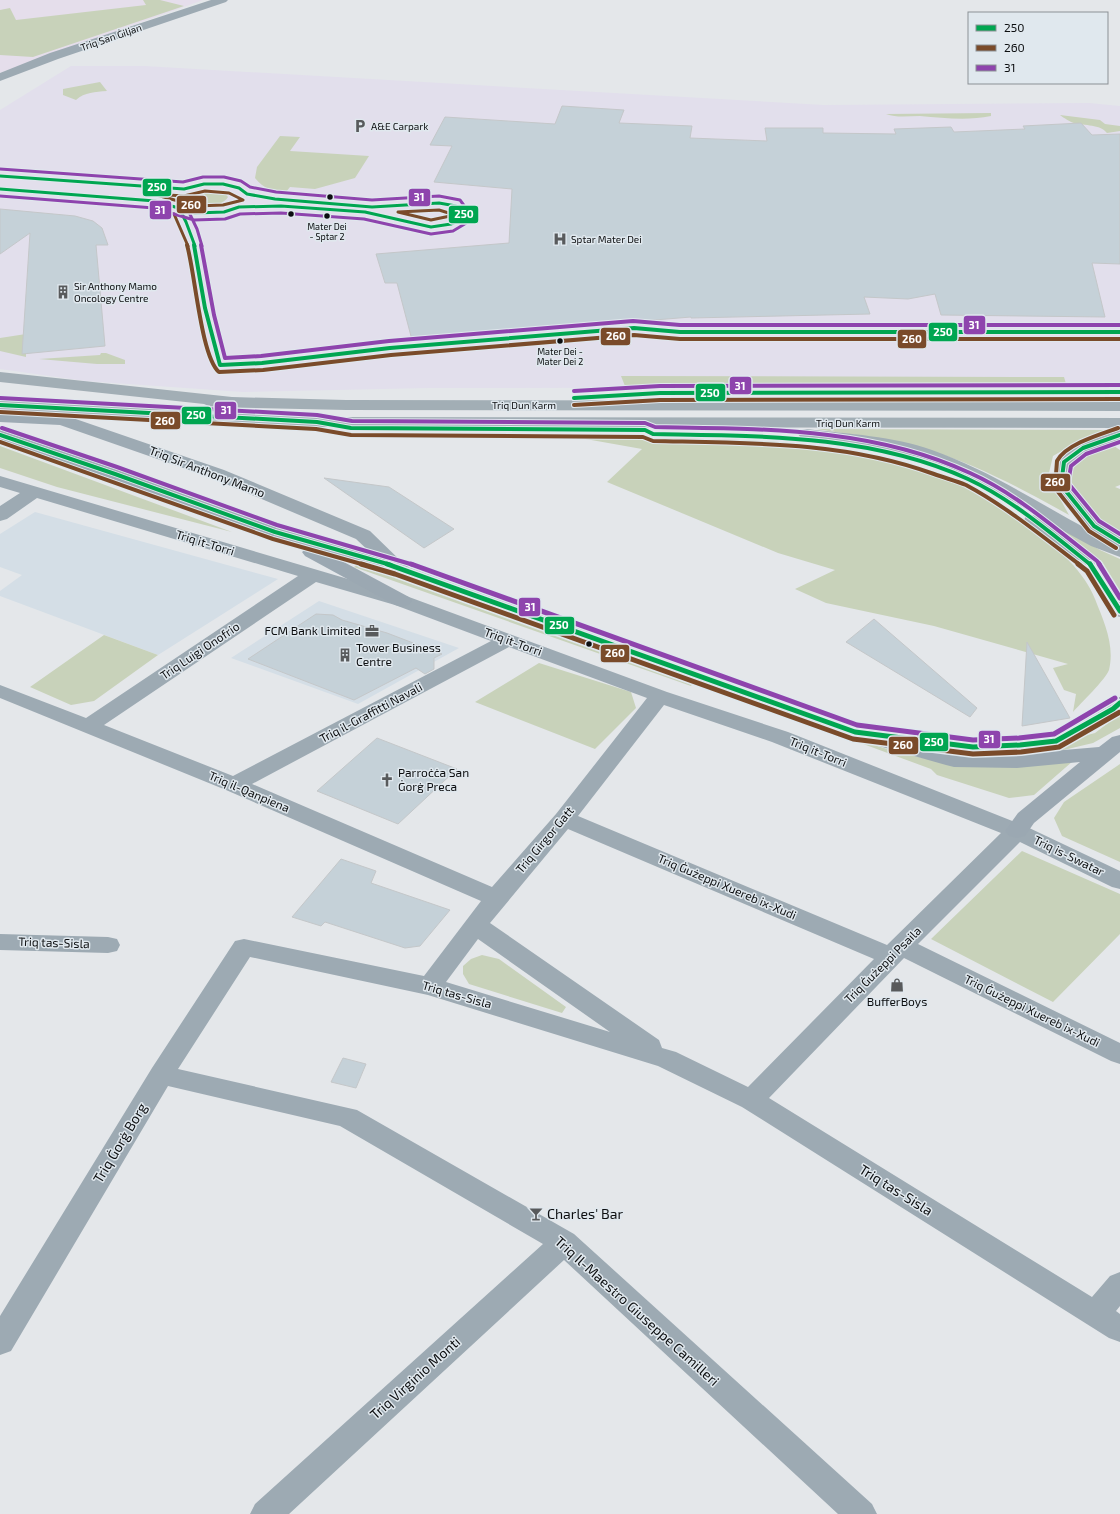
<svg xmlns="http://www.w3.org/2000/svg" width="1120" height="1514" font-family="'Exo 2',sans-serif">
	<rect width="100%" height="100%" fill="#e4e7ea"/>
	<path fill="#d4dee6" d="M35,512L278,579L158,655L0,596V591L22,575L0,567V534Z
		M319,601L459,648L358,704L231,658Z"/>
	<path fill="#e5deeb" d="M0,0H203L0,73Z"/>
	<path fill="#e2dfec" d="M71,66H144L824,105L1089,103L1120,106V387L428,388L243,392L85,381L0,369V110Z"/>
	<path fill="#c8d2ba" d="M143,0H160L184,6L33,57L0,55V10L10,8L16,20L146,5Z
		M100,82L107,91C95,92 85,92 76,100L63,95V89Z
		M991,113V116C967,121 944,118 920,116C908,116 897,118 886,114Z
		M1060,115L1100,120L1105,124L1120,126V131L1107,133C1100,124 1085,126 1074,123C1070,122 1064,118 1060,115Z
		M280,136L300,137L290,151L369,156L355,178L315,189L290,187L286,192C272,191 264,189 255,178L257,167Z
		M206,189L224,192L228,197C222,208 192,211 185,199V196L193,192Z
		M26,334V357L0,351V338Z
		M101,353H106L125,360V364H97L39,359L100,355Z
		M621,376L1064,377L1067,387H652L625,386Z
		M817,429L1119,430L1082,439L1053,456L1048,477L1069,515C1022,489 976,464 925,449C890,439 853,435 817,429Z
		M580,438C738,440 905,427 1036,531C1059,550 1084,571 1095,599C1104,622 1115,645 1109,670C1106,679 1080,704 1073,712L1076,694L1064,690L1053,668L1068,664L934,626L826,603L795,589L835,570L778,553L607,482L642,449Z
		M0,446L232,532L57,487L0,468Z
		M1114,446L1120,450V485L1115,487L1120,489V537L1073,497L1067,478C1081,456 1087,449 1114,446Z
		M1052,522L1100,550L1120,559V596L1048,524Z
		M360,563L693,683L691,686L354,567Z
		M104,635L158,655L94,701L71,705L30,687Z
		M539,663L631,692L636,708L595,749L475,702Z
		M1120,714V728L1093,743L1034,757L962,755L900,741L964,750H1031L1095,733Z
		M809,724L890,750L948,764L1073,761L1034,795L1009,798L937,775L931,769Z
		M1120,764V862L1062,836L1054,818L1064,802Z
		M1022,851L1120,894V934L1053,1002L931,939Z
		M482,955L499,959L566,1007L562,1013L469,984L463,974V966L471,959Z"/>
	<path fill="#c5d1d8" stroke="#c4c7c9" d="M562,106L624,110L619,123L692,126L690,138L767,141L765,128H823V133L896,134L894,129L951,127L954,132L1025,129L1023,126L1081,123L1092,135L1120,134V264L1092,263L1105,317L941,315L935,294L908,299L864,297L870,314L691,318V317L412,340L397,283H385L376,254L509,243L512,189L434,182L452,146L430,145L445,117L555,124Z
		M0,209L75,216L93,221L102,228L108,245H96L105,346L22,354L30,233L0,254Z
		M324,478L389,487L454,529L424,548Z
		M316,614L333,615L342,620L387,633L442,654L434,658V669L425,674L416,668L354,700L248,659Z
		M874,619L977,708L970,717L846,642Z
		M1027,642L1070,718L1022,726Z
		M377,738L457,769L398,824L317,791Z
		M341,859L376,871L371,883L450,910L420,946L405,948L325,922L321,926L292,917Z
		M343,1058L366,1064L356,1088L331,1082Z"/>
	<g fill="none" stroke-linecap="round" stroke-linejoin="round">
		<path fill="#9daab3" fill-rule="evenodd" d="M0,412L67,416L224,470L370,531L407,567L404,571L397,573L390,571L356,539L212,478L60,425L0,422Z
			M0,476L409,597L667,692L788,732L1025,826L1120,871V889L1112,887L1020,842L918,944L1120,1043V1064L1111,1061L904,958L769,1098L1092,1297L1110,1276L1120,1272V1306L1116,1311L1120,1314V1342L1109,1338L742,1107L658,1066L428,995L250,957L178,1069L357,1110L574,1234L872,1504L877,1514H838L564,1260L289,1514H250L255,1504L543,1244L340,1126L168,1086L11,1351L0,1355V1316L152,1068L235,941L244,939L424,976L481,901L226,790L0,698V685L86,718L298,576L37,498L7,519L0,521V506L20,493L0,487ZM316,582L395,605L491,641L233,776L104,725ZM509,647L647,698L556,814L492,887L252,784ZM664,705L772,742L1001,833L887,945L578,816ZM568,829L874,959L748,1087L676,1052L662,1048L659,1040L490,923ZM478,939L610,1032L446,982Z
			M0,934L108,937L117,939L120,945L117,951L108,953L0,950Z"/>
		<path fill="#9daab3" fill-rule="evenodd" d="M211,0H228L226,2L58,59L0,81V73L50,53Z"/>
		<path fill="#9ba8b2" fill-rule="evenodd" d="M0,430L121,470L282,528L404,563L863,727L955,753L979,754L971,752L968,747L971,742L979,740L1051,735L1105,704L1112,698L1120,697V714L1064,746L1020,752L980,754H1017L1099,747L1112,737L1120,735V752L1034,823L1025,836L1017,838L1009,836L1005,831L1018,813L1080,762L1017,768L954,767L946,765L847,737L390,571L329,554L409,597L412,601L409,605L402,607L395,605L305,556L302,552L308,547L268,536L109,478L0,441Z"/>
		<path fill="#a2aeb5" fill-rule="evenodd" d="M0,372L232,397L346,400L1120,401V411L346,410L211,407L204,404L0,382Z
			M0,400L317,417L1120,418V428L317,427L0,410Z
			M807,429C848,434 893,436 932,450C989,470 1038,503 1091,531L1072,512L1052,485L1055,462L1077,444L1120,430V441L1089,452L1073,464L1070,485L1097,516L1120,533V541L1115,542L1120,544V557L1091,546L1047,522L1099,562L1120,595V617L1113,615L1085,570L1024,520L1026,516L1036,515C999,493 960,468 918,457C880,447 839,447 801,438L798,434L801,430Z"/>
		<g stroke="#e0e8ee" stroke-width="5">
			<path id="bus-1-far2" d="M0,176L184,189L204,184H223L239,188L247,194L275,199L372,207L439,203L456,206L464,214L458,221L451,224L431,227L365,212L281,206L239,207L224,212L195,213L155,201L0,189
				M180,210L186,222L195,246"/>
		</g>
		<g stroke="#e0e8ee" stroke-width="6">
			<path id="bus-1-far1" d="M194,245L205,308L220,365L262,363L390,348L634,328L680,332H1120
				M574,398L660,393L1120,392
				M0,405L317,422L351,428L645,430L653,434C758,436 870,434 968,479C1013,500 1052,534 1091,565
				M0,435L115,474L275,532L391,565
				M1120,435L1083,448L1064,462L1061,485L1094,526L1120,542"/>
		</g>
		<g stroke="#e0e8ee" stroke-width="8">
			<path id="bus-1" d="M387,564L855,732L973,747L1020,745L1056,741L1113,709L1120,703
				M1090,564L1120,611"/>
		</g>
		<g stroke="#e0e8ee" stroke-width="5">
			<path id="bus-2-far2" d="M205,191L229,193L243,200L223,205L196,206L153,194L184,196Z
				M439,210L455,215L431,220L398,212Z
				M174,214L188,246"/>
		</g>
		<g stroke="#e0e8ee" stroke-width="6">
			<path id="bus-2-far1" d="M187,245C195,272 201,357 219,372L263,370L391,355L634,335L680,339H1120
				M574,405L660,400L1120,399
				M0,412L316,429L351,435L643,437L653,441C748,443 844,441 934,474C945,478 956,481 966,485C1007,507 1043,537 1080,565
				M0,442L273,539L365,565
				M1116,548L1089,531L1055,488L1057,461C1066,444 1101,434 1118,428"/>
		</g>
		<g stroke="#e0e8ee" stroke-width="8">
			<path id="bus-2" d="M361,564L395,574L853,739L973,754L1021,752L1059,747L1120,712
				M1078,564L1087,571L1114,615"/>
		</g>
		<g stroke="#e0e8ee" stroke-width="5">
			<path id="bus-3-far2" d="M0,169L183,182L203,177H224L241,181L250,187L276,192L372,200L439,196L460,200L471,215L468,222L453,231L431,234L364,219L281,213L240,214L225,219L194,220L154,208L0,196
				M186,206L197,229L202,246"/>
		</g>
		<g stroke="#e0e8ee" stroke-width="6">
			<path id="bus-3-far1" d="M201,245L214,315L225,358L261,356L389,341L633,321L680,325H1120
				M574,391L660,386L1120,385
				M0,398L317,415L352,421L645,423L655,427C761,429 872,427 970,473C1017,494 1057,530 1097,561L1100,565
				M2,428L117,467L277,525L414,565
				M1120,442L1086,454L1071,466L1068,483L1099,521L1120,534"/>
		</g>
		<g stroke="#e0e8ee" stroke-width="8">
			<path id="bus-3" d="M411,564L857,725L973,740L1019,738L1054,734L1115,698
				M1099,564L1120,598"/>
		</g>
		<use href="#bus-1-far2" stroke="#00a651" stroke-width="3"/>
		<use href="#bus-1-far1" stroke="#00a651" stroke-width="4"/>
		<use href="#bus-1" stroke="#00a651" stroke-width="5"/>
		<use href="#bus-2-far2" stroke="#7a4b2a" stroke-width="3"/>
		<use href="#bus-2-far1" stroke="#7a4b2a" stroke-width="4"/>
		<use href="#bus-2" stroke="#7a4b2a" stroke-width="5"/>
		<use href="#bus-3-far2" stroke="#8e44ad" stroke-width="3"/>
		<use href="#bus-3-far1" stroke="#8e44ad" stroke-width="4"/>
		<use href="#bus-3" stroke="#8e44ad" stroke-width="5"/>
	</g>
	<defs>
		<g id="parking-bare" transform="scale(1.08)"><path d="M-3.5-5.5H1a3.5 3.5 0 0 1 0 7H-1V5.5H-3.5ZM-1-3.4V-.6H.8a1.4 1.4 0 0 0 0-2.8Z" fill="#585a5c" stroke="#e0e8ee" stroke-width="2.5" paint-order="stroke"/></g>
		<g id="hospital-bare" transform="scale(1.08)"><path d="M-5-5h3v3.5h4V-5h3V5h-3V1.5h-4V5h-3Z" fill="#585a5c" stroke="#e0e8ee" stroke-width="2.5" paint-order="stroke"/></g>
		<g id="building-bare" transform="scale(1.08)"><path d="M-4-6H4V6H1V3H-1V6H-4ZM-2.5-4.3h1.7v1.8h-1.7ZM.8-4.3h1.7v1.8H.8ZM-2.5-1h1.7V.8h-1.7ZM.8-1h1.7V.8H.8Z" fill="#585a5c" stroke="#e0e8ee" stroke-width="2.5" paint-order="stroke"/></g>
		<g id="office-bare" transform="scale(1.08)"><path d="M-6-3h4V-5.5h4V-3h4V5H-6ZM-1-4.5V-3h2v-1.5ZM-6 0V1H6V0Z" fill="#585a5c" stroke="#e0e8ee" stroke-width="2.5" paint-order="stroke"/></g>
		<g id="church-bare" transform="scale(1.08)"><path d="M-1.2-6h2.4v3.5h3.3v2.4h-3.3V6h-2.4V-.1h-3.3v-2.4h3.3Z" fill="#585a5c" stroke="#e0e8ee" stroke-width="2.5" paint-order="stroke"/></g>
		<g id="shop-bare" transform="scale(1.08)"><path d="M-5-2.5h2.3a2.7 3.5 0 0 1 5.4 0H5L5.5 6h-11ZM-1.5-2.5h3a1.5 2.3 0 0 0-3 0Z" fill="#585a5c" stroke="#e0e8ee" stroke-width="2.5" paint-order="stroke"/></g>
		<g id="bar-bare" transform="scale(1.08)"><path d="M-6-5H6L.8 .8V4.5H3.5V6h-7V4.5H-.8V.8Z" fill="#585a5c" stroke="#e0e8ee" stroke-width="2.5" paint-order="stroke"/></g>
	</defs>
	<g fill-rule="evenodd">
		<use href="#parking-bare" x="360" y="126"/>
		<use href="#hospital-bare" x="560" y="239"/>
		<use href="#building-bare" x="63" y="292"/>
		<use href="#office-bare" x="372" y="631"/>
		<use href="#building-bare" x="345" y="655"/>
		<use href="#church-bare" x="387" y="780"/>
		<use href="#shop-bare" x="897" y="985"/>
		<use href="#bar-bare" x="536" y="1214"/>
	</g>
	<g fill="#0c0e10" stroke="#e0e8ee" stroke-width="1.5">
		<circle cx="330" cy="197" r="3.5"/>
		<circle cx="291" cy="214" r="3.5"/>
		<circle cx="327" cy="216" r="3.5"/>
		<circle cx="560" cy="341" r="3.5"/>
		<circle cx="589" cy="644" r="3.5"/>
	</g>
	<g text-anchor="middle" stroke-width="3" stroke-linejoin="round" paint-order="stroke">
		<g font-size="9" fill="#0c0e10" stroke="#e0e8ee">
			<text x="327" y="230">Mater Dei<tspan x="327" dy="10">- Sptar 2</tspan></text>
			<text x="560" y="355">Mater Dei -<tspan x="560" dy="10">Mater Dei 2</tspan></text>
		</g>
		<g font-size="10" fill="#0c0e10" stroke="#e0e8ee">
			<text transform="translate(111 37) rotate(-19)" y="4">Triq San Ġiljan</text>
			<text x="524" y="409">Triq Dun Karm</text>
			<text x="848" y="427">Triq Dun Karm</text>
		</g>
		<g font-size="10" fill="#0c0e10" stroke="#e0e8ee" text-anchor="start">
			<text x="371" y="130">A&amp;E Carpark</text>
			<text x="571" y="243">Sptar Mater Dei</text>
			<text x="74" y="290">Sir Anthony Mamo<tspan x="74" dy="12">Oncology Centre</tspan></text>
		</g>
		<g font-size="12" fill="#0c0e10" stroke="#e0e8ee">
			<text transform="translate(207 472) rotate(21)" y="4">Triq Sir Anthony Mamo</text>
			<text transform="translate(205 543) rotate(17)" y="4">Triq it-Torri</text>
			<text transform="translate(513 642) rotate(20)" y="4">Triq it-Torri</text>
			<text transform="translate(200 651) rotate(-34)" y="4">Triq Luigi Onofrio</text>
			<text transform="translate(371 713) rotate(-28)" y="4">Triq il-Graffitti Navali</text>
			<text transform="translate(818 752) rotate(22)" y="4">Triq it-Torri</text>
			<text transform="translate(249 792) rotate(23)" y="4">Triq il-Qanpiena</text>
			<text transform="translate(545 840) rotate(-50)" y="4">Triq Girgor Gatt</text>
			<text transform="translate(1069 856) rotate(26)" y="4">Triq is-Swatar</text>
			<text transform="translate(727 887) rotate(23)" y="4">Triq Ġużeppi Xuereb ix-Xudi</text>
			<text transform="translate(54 943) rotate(2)" y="4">Triq tas-Sisla</text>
			<text transform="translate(883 965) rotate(-45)" y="4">Triq Ġużeppi Psaila</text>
			<text transform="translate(457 995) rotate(16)" y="4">Triq tas-Sisla</text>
			<text transform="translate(1032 1011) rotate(26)" y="4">Triq Ġużeppi Xuereb ix-Xudi</text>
		</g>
		<g font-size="12" fill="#0c0e10" stroke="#e0e8ee" text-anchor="start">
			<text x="361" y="635" text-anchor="end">FCM Bank Limited</text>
			<text x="356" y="652">Tower Business<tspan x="356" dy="14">Centre</tspan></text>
			<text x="398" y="777">Parroċċa San<tspan x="398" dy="14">Ġorġ Preca</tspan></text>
			<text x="897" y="1006" text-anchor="middle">BufferBoys</text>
		</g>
		<g font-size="14" fill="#0c0e10" stroke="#e0e8ee">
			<text transform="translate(120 1143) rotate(-59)" y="5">Triq Ġorġ Borg</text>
			<text transform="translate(896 1190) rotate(32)" y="5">Triq tas-Sisla</text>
			<text transform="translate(637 1311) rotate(42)" y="5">Triq Il-Maestro Giuseppe Camilleri</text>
			<text transform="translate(415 1378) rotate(-42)" y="5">Triq Virginio Monti</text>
		</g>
		<g font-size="14" fill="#0c0e10" stroke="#e0e8ee" text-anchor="start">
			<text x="547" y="1219">Charles' Bar</text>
		</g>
	</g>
	<g stroke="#e0e8ee" stroke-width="1.5">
		<rect x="142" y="178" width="30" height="19" rx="4" fill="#00a651"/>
		<rect x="408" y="188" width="23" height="19" rx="4" fill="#8e44ad"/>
		<rect x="176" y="195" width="31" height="19" rx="4" fill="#7a4b2a"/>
		<rect x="149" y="200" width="23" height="20" rx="4" fill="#8e44ad"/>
		<rect x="448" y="205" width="31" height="19" rx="4" fill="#00a651"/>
		<rect x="963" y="315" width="23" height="20" rx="4" fill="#8e44ad"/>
		<rect x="928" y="322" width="30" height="20" rx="4" fill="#00a651"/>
		<rect x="600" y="327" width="31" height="19" rx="4" fill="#7a4b2a"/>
		<rect x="897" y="329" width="30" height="20" rx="4" fill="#7a4b2a"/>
		<rect x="729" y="376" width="23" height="19" rx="4" fill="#8e44ad"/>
		<rect x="695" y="383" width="31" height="19" rx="4" fill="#00a651"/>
		<rect x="214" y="401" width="23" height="19" rx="4" fill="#8e44ad"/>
		<rect x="181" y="406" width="31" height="19" rx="4" fill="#00a651"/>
		<rect x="150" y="411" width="31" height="19" rx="4" fill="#7a4b2a"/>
		<rect x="1040" y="473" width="31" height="19" rx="4" fill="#7a4b2a"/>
		<rect x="518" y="597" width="23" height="20" rx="4" fill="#8e44ad"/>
		<rect x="544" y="616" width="31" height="19" rx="4" fill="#00a651"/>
		<rect x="600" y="644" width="30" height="19" rx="4" fill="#7a4b2a"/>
		<rect x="978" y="730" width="23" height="19" rx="4" fill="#8e44ad"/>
		<rect x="919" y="732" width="30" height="20" rx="4" fill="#00a651"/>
		<rect x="888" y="736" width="31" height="19" rx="4" fill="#7a4b2a"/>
	</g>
	<g font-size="11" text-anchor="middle" font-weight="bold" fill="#fff">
		<text x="157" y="191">250</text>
		<text x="419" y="201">31</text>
		<text x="191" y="209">260</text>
		<text x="160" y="214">31</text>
		<text x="464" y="218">250</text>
		<text x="974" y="329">31</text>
		<text x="943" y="336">250</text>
		<text x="616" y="340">260</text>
		<text x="912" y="343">260</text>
		<text x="740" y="390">31</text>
		<text x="710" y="397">250</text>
		<text x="226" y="414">31</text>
		<text x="196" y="419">250</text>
		<text x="165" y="425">260</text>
		<text x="1055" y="486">260</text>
		<text x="530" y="611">31</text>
		<text x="559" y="629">250</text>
		<text x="615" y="657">260</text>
		<text x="989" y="743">31</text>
		<text x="934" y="746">250</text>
		<text x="903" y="749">260</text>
	</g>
	<rect x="968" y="12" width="140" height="72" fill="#e0e8ee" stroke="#8b9195"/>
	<rect x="976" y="25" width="20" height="6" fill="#00a651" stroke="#8b9195"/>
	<text x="1004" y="32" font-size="12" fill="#0c0e10">250</text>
	<rect x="976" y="45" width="20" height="6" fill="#7a4b2a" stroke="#8b9195"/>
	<text x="1004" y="52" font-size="12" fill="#0c0e10">260</text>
	<rect x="976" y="65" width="20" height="6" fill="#8e44ad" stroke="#8b9195"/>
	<text x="1004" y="72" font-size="12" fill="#0c0e10">31</text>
</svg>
